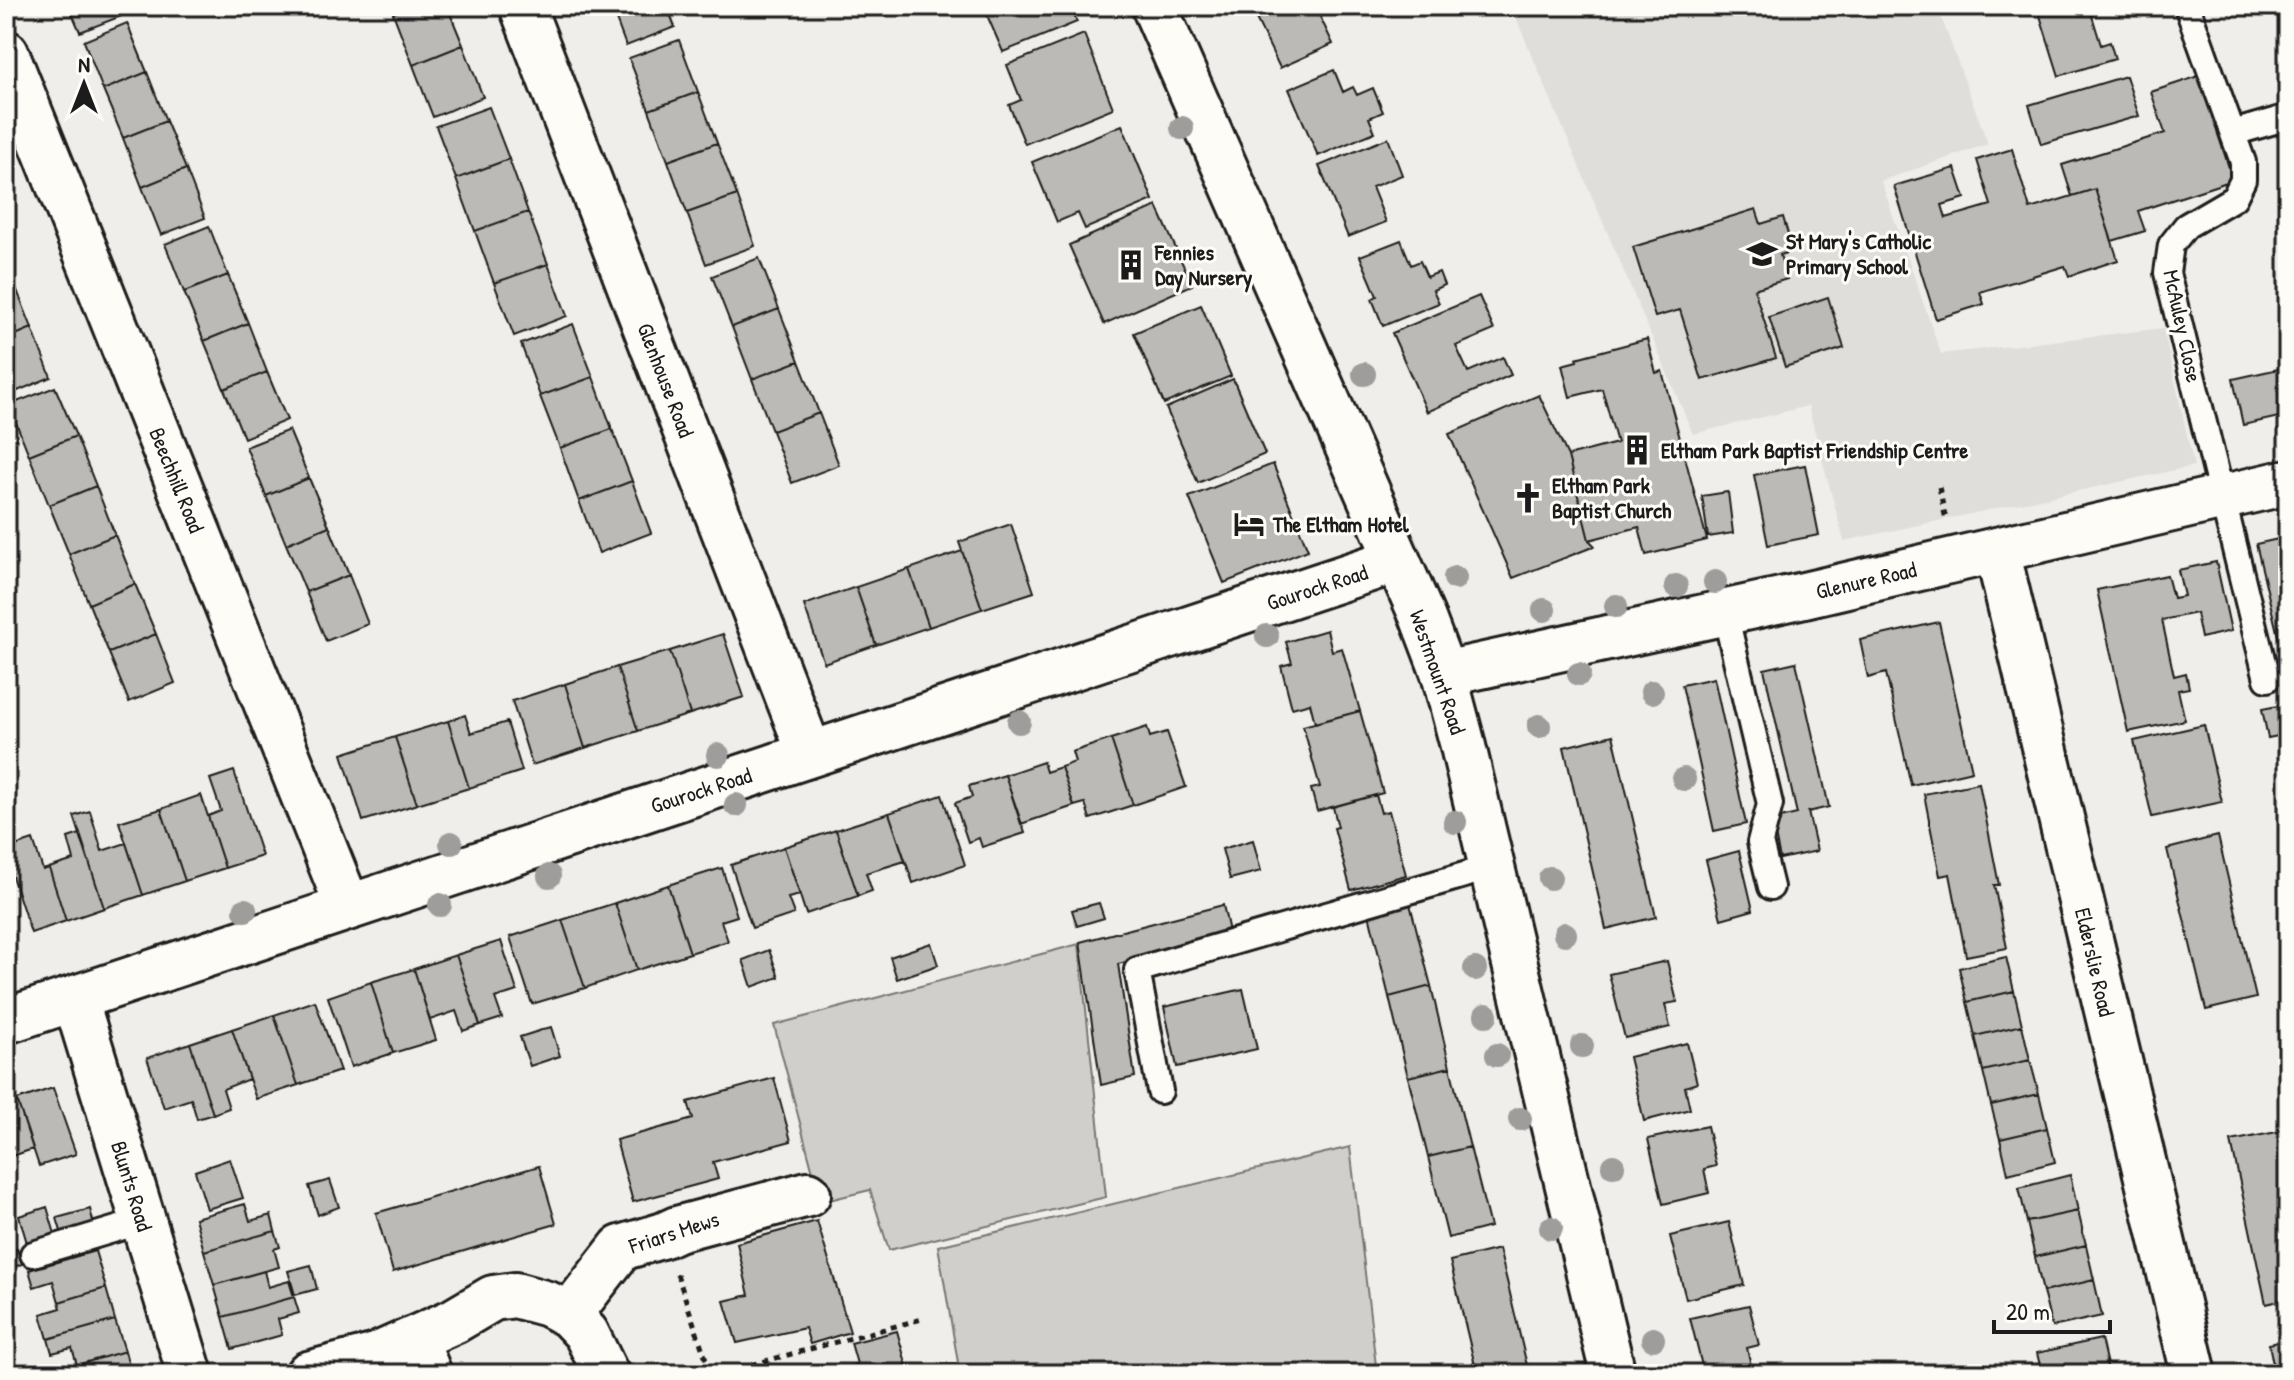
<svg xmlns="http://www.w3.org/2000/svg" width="2294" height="1380" font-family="'Patrick Hand',sans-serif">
	<rect width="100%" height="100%" fill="#f0eeea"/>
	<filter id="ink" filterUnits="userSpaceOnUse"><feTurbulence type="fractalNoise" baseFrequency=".0125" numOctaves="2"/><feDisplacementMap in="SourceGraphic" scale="16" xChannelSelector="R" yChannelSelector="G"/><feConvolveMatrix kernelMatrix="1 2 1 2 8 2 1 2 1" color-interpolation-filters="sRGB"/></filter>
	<g filter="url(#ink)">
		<path fill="#e0deda" d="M1511,6H1937L1988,144L1881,181L1941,354L2163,328L2194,466L1844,541L1808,406L1693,434Z"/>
		<path fill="#d0cfcc" stroke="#767674" stroke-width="2" d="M1079,944L1106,1197L889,1250L870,1190L821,1202L774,1025Z
			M1350,1147L1377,1374H960L938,1246Z"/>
		<path fill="#bbbab6" stroke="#1c1c1c" stroke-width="2" d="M69,6H120L124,15L80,32Z
			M412,6H447L463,45L413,65L393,13Z
			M611,6H667L675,27L626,46Z
			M983,6H1070L1077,22L1003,52Z
			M1250,6H1315L1333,44L1280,68Z
			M2037,6H2089L2101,45L2110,42L2115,59L2059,76Z
			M127,23L147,72L103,90L84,41Z
			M1084,34L1113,108L1025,144L1009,105L1021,100L1007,65Z
			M679,40L698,92L649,110L629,58Z
			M463,45L483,97L433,117L413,65Z
			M1334,70L1343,92L1353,87L1357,95L1373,88L1383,112L1369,118L1375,132L1318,156L1289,89Z
			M147,72L166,121L123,138L103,90Z
			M2126,76L2139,116L2041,144L2029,105Z
			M2199,76L2233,180L2138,211L2145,231L2112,241L2095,189L2072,196L2062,165L2165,133L2151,92Z
			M698,92L717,143L668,161L649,110Z
			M489,107L509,159L456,179L436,126Z
			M166,121L186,169L142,187L123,138Z
			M1122,125L1153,200L1085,229L1078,213L1057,222L1032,162Z
			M1388,138L1402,175L1372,187L1386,222L1348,237L1319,166Z
			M717,143L737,195L687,213L668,161Z
			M2012,149L2030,209L2095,189L2118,260L2069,276L2065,266L1980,292L1984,304L1936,319L1894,186L1955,168L1965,198L1942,205L1946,218L1991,205L1977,160Z
			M509,159L528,212L475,231L456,179Z
			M186,169L205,218L161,235L142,187Z
			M737,195L755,246L706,264L687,213Z
			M1157,206L1192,285L1104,324L1069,245Z
			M1756,209L1761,224L1783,217L1793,251L1780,255L1787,279L1754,289L1776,358L1702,380L1680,310L1655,317L1633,247Z
			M528,212L548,264L494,283L475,231Z
			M209,226L228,275L184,292L165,244Z
			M1401,240L1411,265L1420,261L1427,277L1439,272L1444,285L1433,290L1439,303L1383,326L1372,299L1377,296L1360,256Z
			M759,258L779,309L732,327L712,276Z
			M548,264L567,316L514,336L494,283Z
			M228,275L248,323L204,341L184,292Z
			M13,280L32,328L6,339V283Z
			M1479,296L1494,330L1456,346L1468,372L1503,357L1511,375L1427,412L1392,333Z
			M1828,297L1844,348L1785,367L1769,317Z
			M1201,305L1231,376L1164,404L1134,333Z
			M779,309L799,361L752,379L732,327Z
			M248,323L267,372L224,389L204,341Z
			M573,324L593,377L540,396L521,344Z
			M32,328L51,377L8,395L6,339Z
			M1647,339L1656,373L1662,371L1707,540L1646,555L1639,527L1589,540L1568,456L1617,443L1602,389L1570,397L1562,365L1577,361L1576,358Z
			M799,361L819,413L772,431L752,379Z
			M2283,368L2288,388V415L2243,425L2233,379Z
			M267,372L287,420L244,438L224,389Z
			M593,377L612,429L560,448L540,396Z
			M1233,379L1265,454L1198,483L1166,408Z
			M55,387L76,436L29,455L9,405Z
			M1539,395L1568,456L1589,540L1595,546L1513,578L1449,434Z
			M819,413L839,465L792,483L772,431Z
			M612,429L632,481L579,501L560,448Z
			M289,430L309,478L266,496L246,447Z
			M76,436L96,486L49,505L29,455Z
			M1273,464L1308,550L1224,583L1189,497Z
			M1805,465L1819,535L1768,545L1754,475Z
			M309,478L329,526L286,544L266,496Z
			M632,481L651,533L599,553L579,501Z
			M96,486L115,535L69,554L49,505Z
			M1728,492L1733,533L1708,537L1702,496Z
			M1011,524L1034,592L982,609L959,542Z
			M329,526L349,575L306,592L286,544Z
			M115,535L135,584L89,604L69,554Z
			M2287,537L2288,542V678L2256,544Z
			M962,551L982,609L929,627L909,569Z
			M2216,562L2231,631L2201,638L2196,613L2162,620L2174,676L2186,673L2189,688L2178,690L2185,720L2128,732L2097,590L2167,575L2173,598L2184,596L2178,570Z
			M909,569L929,627L876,645L856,587Z
			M349,575L368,624L326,641L306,592Z
			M135,584L156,634L109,653L89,604Z
			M856,587L876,645L824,663L804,605Z
			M1939,622L1972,771L1911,785L1886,673L1868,678L1860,640Z
			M1327,630L1332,651L1342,648L1360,711L1315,723L1310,703L1292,708L1281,666L1292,663L1286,642Z
			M156,634L175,683L129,702L109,653Z
			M723,634L744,697L690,714L670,651Z
			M670,651L690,714L638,731L617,667Z
			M1796,662L1829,807L1808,812L1817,851L1780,859L1772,820L1797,814L1764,669Z
			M617,667L638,731L585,748L565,684Z
			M1714,678L1746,824L1714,831L1682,685Z
			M565,684L585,748L532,765L512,701Z
			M2288,704V734L2268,738L2262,709Z
			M1360,711L1383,793L1317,811L1311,789L1320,787L1303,726Z
			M465,715L471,733L507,722L522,771L469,788L448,721Z
			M448,721L469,788L417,804L395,737Z
			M2204,725L2222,802L2152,817L2134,741Z
			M1147,727L1150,737L1167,732L1186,787L1133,805L1111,739Z
			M1613,735L1656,917L1606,929L1564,747Z
			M395,737L417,804L363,821L342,754Z
			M1111,739L1133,805L1090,819L1085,803L1074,806L1061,767L1075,762L1072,752Z
			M1043,762L1046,772L1061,767L1074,806L1021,824L1005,775Z
			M234,771L262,856L225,868L208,816L221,811L210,779Z
			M1005,775L1025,833L982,847L979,838L968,842L955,803L972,797L969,786Z
			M1979,783L1999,885H1994L2007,948L1966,956L1950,874L1940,876L1924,794Z
			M201,795L225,868L185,881L161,809Z
			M942,795L965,865L913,883L889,813Z
			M1376,795L1381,813L1389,811L1406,875L1351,890L1334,828L1338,827L1333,807Z
			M161,809L185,881L143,895L119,822Z
			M90,811L102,851L126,843L143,895L104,908L74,816Z
			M889,813L905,861L866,873L872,891L858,896L836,830Z
			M836,830L858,896L806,914L784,847Z
			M80,834L104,908L66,921L49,868L74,860L68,838Z
			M2218,836L2256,998L2206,1010L2167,849Z
			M33,840L43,870L49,868L66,921L31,933L6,858V849Z
			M1253,840L1261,871L1230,879L1222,849Z
			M784,847L800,895L788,898L794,914L752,928L731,865Z
			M1739,851L1753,910L1721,919L1706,860Z
			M722,868L737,916L721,921L728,941L690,953L668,885Z
			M668,885L690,953L637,970L615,903Z
			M615,903L637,970L585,988L562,920Z
			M1099,903L1104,918L1077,926L1072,910Z
			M1410,904L1431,986L1389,997L1369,914Z
			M1223,905L1230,936L1118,964L1135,1077L1101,1085L1080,942Z
			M562,920L585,988L532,1004L510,937Z
			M501,941L517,991L495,998L502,1018L480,1025L456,955Z
			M931,943L938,965L897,979L890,957Z
			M769,950L779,977L752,987L743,960Z
			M456,955L480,1025L463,1031L456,1011L430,1020L414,969Z
			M2006,957L2014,991L1967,1002L1959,968Z
			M1667,961L1677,1002L1665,1004L1670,1027L1625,1038L1609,974Z
			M414,969L436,1040L393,1053L371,982Z
			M371,982L393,1053L351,1067L328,997Z
			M1431,986L1450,1067L1408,1077L1389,997Z
			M1243,989L1257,1049L1177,1067L1164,1007Z
			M2014,991L2022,1025L1975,1036L1967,1002Z
			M315,1001L340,1071L298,1085L274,1015Z
			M274,1015L298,1085L256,1099L232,1029Z
			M2022,1025L2030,1060L1983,1071L1975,1036Z
			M551,1027L560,1056L530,1066L520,1037Z
			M232,1029L249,1079L223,1089L229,1108L213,1114L190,1043Z
			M190,1043L213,1114L197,1119L191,1099L164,1108L147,1058Z
			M1687,1043L1697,1083L1685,1087L1690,1109L1644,1121L1629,1057Z
			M2030,1060L2039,1094L1991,1105L1983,1071Z
			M1450,1067L1470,1147L1428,1157L1408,1077Z
			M774,1078L791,1141L713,1162L718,1179L633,1202L616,1140L693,1119L688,1102Z
			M53,1088L76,1154L39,1166L17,1100Z
			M2039,1094L2047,1128L2000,1139L1991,1105Z
			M17,1100L33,1149L6,1158V1104Z
			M1707,1126L1716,1166L1704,1169L1709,1193L1663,1204L1648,1139Z
			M2047,1128L2055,1162L2008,1174L2000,1139Z
			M2282,1131L2288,1160V1299L2266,1304L2231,1141Z
			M1470,1147L1490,1227L1448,1238L1428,1157Z
			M230,1159L243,1198L207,1209L195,1171Z
			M539,1166L556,1224L393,1272L376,1213Z
			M2070,1175L2078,1211L2027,1222L2019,1188Z
			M330,1180L339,1207L318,1215L309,1186Z
			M245,1204L250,1221L271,1215L275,1231L204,1251L195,1218Z
			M47,1207L55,1234L27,1243L19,1216Z
			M90,1209L95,1229L63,1238L57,1218Z
			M2078,1211L2086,1245L2035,1257L2027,1222Z
			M817,1221L850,1332L810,1344L805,1328L737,1343L724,1301L749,1295L737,1243Z
			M1729,1222L1744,1285L1686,1299L1670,1236Z
			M275,1231L280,1247L274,1249L279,1267L214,1285L204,1251Z
			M2086,1245L2094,1280L2043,1292L2035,1257Z
			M17,1249L22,1264L6,1270V1253Z
			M1499,1249L1508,1285L1529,1374H1477L1450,1261Z
			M95,1251L106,1288L59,1302L53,1281L34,1287L29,1270Z
			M311,1265L317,1289L295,1295L288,1271Z
			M264,1271L268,1287L289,1281L294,1297L223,1317L214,1285Z
			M2094,1280L2102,1316L2052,1327L2043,1292Z
			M106,1288L115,1320L48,1339L41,1314L61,1308L59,1302Z
			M294,1297L299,1313L278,1319L282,1335L232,1349L223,1317Z
			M1749,1305L1759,1345L1747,1348L1752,1370L1736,1374H1704L1690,1318Z
			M115,1320L125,1351L77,1365L72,1348L52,1353L48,1339Z
			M897,1331L909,1374H821L857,1364L851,1343Z
			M2101,1339L2109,1374H2042L2037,1353Z
			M2288,1340V1374H2275L2269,1344Z
			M125,1351L131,1374H72L70,1367Z"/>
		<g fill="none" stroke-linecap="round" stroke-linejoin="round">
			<g stroke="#1c1c1c" stroke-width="30">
				<path id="lane" d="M2187,6L2243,162V180L2234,198L2186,226L2171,245L2167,273L2267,679
					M2233,133L2288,117
					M1725,613L1770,804L1760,842L1771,887
					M1160,1091L1137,970L1492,867
					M33,1254L143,1221"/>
			</g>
			<g stroke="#1c1c1c" stroke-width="50">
				<path id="street" d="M522,6L810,754
					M6,53L348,907
					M1997,550L2194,1374
					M1444,674L1804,595L2288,482
					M75,998L190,1374
					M6,1021L1397,560
					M569,1315L621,1248L664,1235L677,1229L808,1194
					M415,1339L429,1374
					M308,1374L373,1357L454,1321L493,1298L515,1295L548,1304L569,1315L586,1333L606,1374"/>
			</g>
			<g stroke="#1c1c1c" stroke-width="50">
				<path id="secondary" d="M1154,6L1422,616L1444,674L1462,742L1613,1374"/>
			</g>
			<path stroke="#1c1c1c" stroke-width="5" stroke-dasharray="6 6" stroke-linecap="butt" d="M1939,487L1946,520
				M677,1274L711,1374
				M717,1374L922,1319"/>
			<use href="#lane" stroke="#fdfcf7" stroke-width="24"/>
			<use href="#street" stroke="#fdfcf7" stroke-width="44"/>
			<use href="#secondary" stroke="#fdfcf7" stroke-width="44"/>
		</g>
		<g fill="#9e9d9b">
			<circle cx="1182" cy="128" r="12"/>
			<circle cx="1364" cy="374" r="12"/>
			<circle cx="1455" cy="578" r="12"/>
			<circle cx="1715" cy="582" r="12"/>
			<circle cx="1676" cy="586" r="12"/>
			<circle cx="1616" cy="606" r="12"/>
			<circle cx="1544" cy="610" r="12"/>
			<circle cx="1267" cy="636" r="12"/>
			<circle cx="1579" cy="674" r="12"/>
			<circle cx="1652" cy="692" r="12"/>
			<circle cx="1019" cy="722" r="12"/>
			<circle cx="1539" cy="726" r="12"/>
			<circle cx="718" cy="755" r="12"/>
			<circle cx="1684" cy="779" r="12"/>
			<circle cx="736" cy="805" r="12"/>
			<circle cx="1455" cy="822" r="12"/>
			<circle cx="451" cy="843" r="12"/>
			<circle cx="549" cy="876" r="12"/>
			<circle cx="1550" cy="878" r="12"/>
			<circle cx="440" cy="905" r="12"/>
			<circle cx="245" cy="910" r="12"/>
			<circle cx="1565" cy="934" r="12"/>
			<circle cx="1475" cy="969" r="12"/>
			<circle cx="1486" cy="1015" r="12"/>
			<circle cx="1582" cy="1046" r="12"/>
			<circle cx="1497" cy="1055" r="12"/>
			<circle cx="1520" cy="1119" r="12"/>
			<circle cx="1613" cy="1166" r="12"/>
			<circle cx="1551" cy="1228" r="12"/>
			<circle cx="1653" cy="1339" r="12"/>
		</g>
	</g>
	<defs>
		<g id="school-bare" transform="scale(2.4)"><path d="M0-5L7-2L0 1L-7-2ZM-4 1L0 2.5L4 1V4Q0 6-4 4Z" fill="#1c1c1c" stroke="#fdfcf7" stroke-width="2.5" paint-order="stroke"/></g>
		<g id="building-bare" transform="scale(2.4)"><path d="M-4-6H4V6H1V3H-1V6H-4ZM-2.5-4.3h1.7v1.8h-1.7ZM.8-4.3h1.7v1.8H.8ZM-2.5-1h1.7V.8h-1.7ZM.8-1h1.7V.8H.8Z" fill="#1c1c1c" stroke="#fdfcf7" stroke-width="2.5" paint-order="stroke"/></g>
		<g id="church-bare" transform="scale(2.4)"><path d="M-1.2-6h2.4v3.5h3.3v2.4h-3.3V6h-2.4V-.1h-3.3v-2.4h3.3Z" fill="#1c1c1c" stroke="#fdfcf7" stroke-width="2.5" paint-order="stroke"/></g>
		<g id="hotel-bare" transform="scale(2.4)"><path d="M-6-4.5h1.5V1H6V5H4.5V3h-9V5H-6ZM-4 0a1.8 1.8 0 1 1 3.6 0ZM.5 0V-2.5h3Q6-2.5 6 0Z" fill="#1c1c1c" stroke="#fdfcf7" stroke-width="2.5" paint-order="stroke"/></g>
	</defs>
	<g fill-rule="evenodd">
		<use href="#school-bare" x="1762" y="254"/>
		<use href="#building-bare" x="1131" y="265"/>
		<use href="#building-bare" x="1637" y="450"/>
		<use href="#church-bare" x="1528" y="498"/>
		<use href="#hotel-bare" x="1249" y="524"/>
	</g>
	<g text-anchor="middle" stroke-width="6" stroke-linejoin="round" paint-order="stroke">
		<g font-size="22" font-weight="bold" fill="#1c1c1c" stroke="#fdfcf7" text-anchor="start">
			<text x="1786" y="249">St Mary's Catholic<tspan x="1786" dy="25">Primary School</tspan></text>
			<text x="1155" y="260">Fennies<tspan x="1155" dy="25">Day Nursery</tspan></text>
			<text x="1661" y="458">Eltham Park Baptist Friendship Centre</text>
			<text x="1552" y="493">Eltham Park<tspan x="1552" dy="25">Baptist Church</tspan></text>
			<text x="1273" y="532">The Eltham Hotel</text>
		</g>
		<g font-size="22" fill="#1c1c1c" stroke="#fdfcf7">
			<text transform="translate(2183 326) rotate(78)" y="8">McAuley Close</text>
			<text transform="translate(666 380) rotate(69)" y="8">Glenhouse Road</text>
			<text transform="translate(177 480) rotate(68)" y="8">Beechhill Road</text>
			<text transform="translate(1866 580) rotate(-13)" y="8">Glenure Road</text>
			<text transform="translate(1317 587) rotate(-18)" y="8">Gourock Road</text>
			<text transform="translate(1438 672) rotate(71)" y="8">Westmount Road</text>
			<text transform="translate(701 790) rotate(-18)" y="8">Gourock Road</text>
			<text transform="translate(2095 962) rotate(77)" y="8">Elderslie Road</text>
			<text transform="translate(132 1186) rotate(73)" y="8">Blunts Road</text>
			<text transform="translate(674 1232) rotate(-18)" y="8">Friars Mews</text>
		</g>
	</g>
	<rect width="2294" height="1380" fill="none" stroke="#fdfcf7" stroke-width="32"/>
	<rect x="16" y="16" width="2262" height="1348" fill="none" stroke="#1c1c1c" stroke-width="3" filter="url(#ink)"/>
	<g transform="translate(84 84)" stroke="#fdfcf7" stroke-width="6" paint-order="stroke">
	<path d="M0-6L14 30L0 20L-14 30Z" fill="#1c1c1c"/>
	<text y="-12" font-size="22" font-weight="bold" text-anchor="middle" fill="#1c1c1c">N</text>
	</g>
	<path d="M1994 1320v12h116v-12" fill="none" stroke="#1c1c1c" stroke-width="4"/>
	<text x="2006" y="1320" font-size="24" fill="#1c1c1c" stroke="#fdfcf7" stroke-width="6" paint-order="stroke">20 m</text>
</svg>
